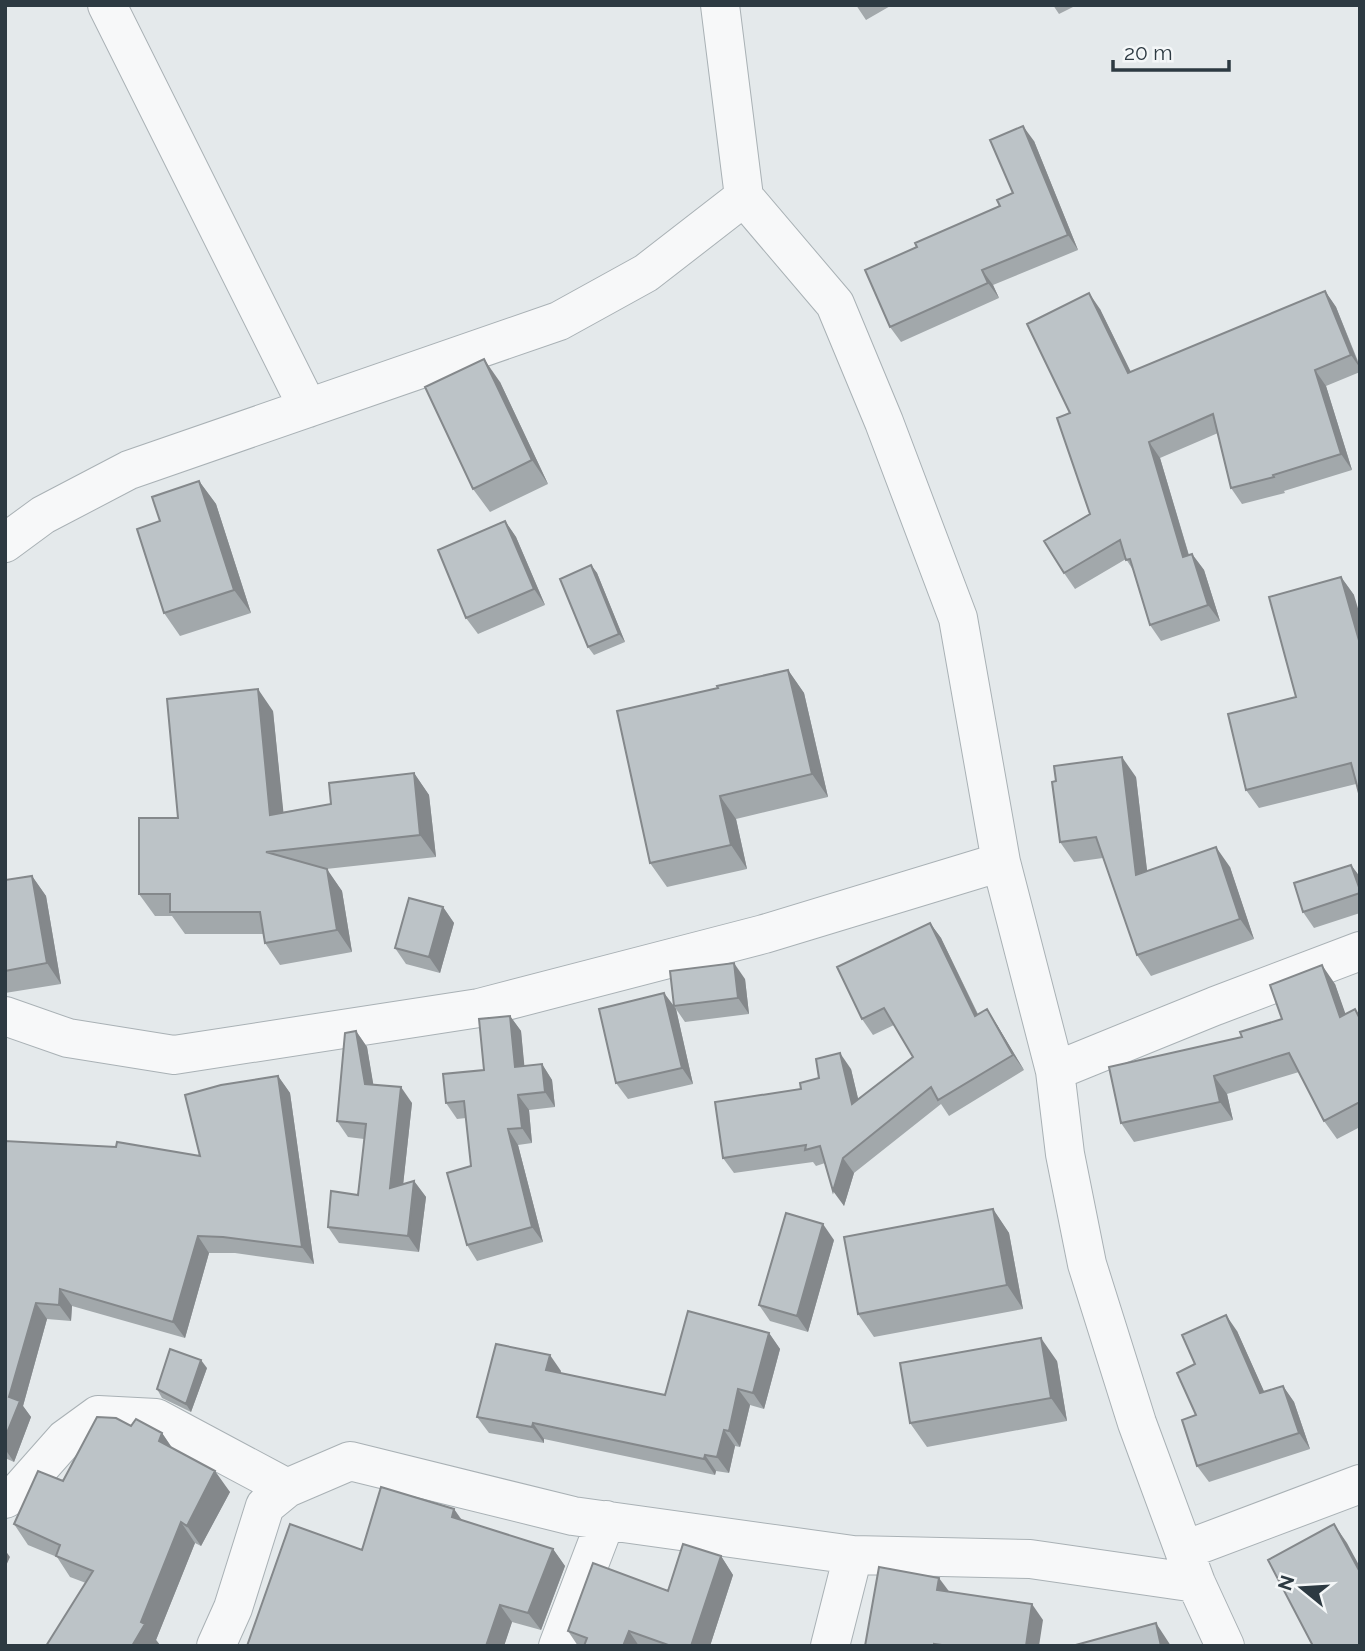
<svg xmlns="http://www.w3.org/2000/svg" width="1365" height="1651" font-family="Raleway,sans-serif">
	<rect width="100%" height="100%" fill="#e4e9eb"/>
	<g fill="none" stroke-linecap="round" stroke-linejoin="round">
		<g stroke="#a9b1b5" stroke-width="40">
			<path id="minor" d="M107,5L308,408
				M720,5L744,197L835,304L884,422L958,618L1001,862L1055,1071L1065,1154L1087,1264L1137,1423L1196,1583L1225,1646
				M5,543L43,515L129,470L559,321L646,273L744,197
				M5,1016L68,1038L174,1055L479,1008L764,934L1001,862
				M1055,1071L1215,1006L1360,951
				M5,1499L19,1491L65,1439L98,1415L156,1418L287,1488
				M1185,1550L1360,1484
				M216,1646L233,1608L265,1506L287,1488L350,1461L573,1516L853,1555L1030,1559L1196,1583
				M558,1646L606,1520
				M830,1646L853,1555"/>
		</g>
		<use href="#minor" stroke="#f7f8f9" stroke-width="38"/>
	</g>
	<path fill="#a2a8ab" d="M856,5H892L866,20Z
		M1053,5H1077L1059,14Z
		M1034,141L1078,250L993,285L999,298L901,342L890,327L917,247L1000,206L1013,193Z
		M1325,291L1336,307L1360,366V372L1326,386L1352,470L1284,491L1285,493L1242,504L1231,488L1218,433L1160,458L1189,555L1192,554L1204,570L1220,621L1161,641L1150,625L1133,570L1126,559L1075,589L1064,573L1090,514L1070,413L1100,309L1131,372Z
		M500,382L548,484L490,512L473,489Z
		M199,481L216,504L251,613L180,636L164,613Z
		M505,521L516,537L545,605L478,634L466,618Z
		M591,565L597,573L625,642L594,655L588,647Z
		M1341,577L1354,595L1356,784L1259,808L1246,790L1296,697Z
		M788,670L804,693L828,797L736,819L747,869L667,887L650,863L718,688Z
		M273,711L283,812L331,804L414,773L429,795L436,857L326,869L342,891L352,952L280,965L265,943L263,934H185L172,916H155L139,894L178,818Z
		M1136,777L1147,871L1230,867L1254,939L1151,976L1137,955L1103,858L1074,862L1060,842Z
		M1351,865L1360,877V913L1314,928L1303,912Z
		M32,876L46,896L61,984L5,993V880Z
		M443,907L454,923L440,973L406,964L395,948Z
		M930,923L941,938L978,1014L997,1025L1024,1070L949,1116L941,1104L854,1173L844,1206L825,1163L816,1166L813,1162L734,1173L723,1158L801,1089L851,1069L858,1099L913,1057L894,1025L873,1035L862,1019Z
		M745,979L749,1014L685,1022L674,1006Z
		M1335,984L1345,1014L1355,1009L1360,1016V1127L1337,1139L1324,1121L1299,1072L1227,1094L1233,1120L1134,1142L1121,1123Z
		M664,993L676,1009L693,1084L628,1099L616,1083Z
		M510,1016L521,1031L524,1066L542,1064L552,1080L555,1107L529,1110L532,1143L518,1145L543,1242L477,1261L467,1245L471,1166L466,1118L457,1119L446,1103L484,1070Z
		M356,1031L367,1047L373,1084L412,1103L403,1185L414,1181L426,1197L419,1252L339,1243L328,1227L358,1195L364,1139L348,1137L337,1121Z
		M278,1076L290,1093L314,1264L235,1253H209L185,1338L72,1306L71,1321L47,1319L23,1406L31,1417L14,1462L5,1458V1141L200,1156Z
		M993,1209L1009,1233L1023,1309L874,1337L858,1314Z
		M834,1240L808,1332L770,1321L759,1305Z
		M1237,1331L1264,1392L1283,1386L1294,1402L1310,1449L1209,1482L1197,1466L1195,1364Z
		M769,1333L780,1349L764,1409L750,1405L740,1447L735,1446L729,1473L716,1471L715,1475L544,1439V1443L489,1433L477,1417L561,1371L560,1373L665,1395Z
		M1057,1361L1067,1421L927,1447L910,1423Z
		M207,1368L191,1412L162,1398L157,1389Z
		M162,1433L173,1449L230,1492L201,1546L195,1543L156,1640L160,1645L86,1583L70,1577L57,1557L28,1545L14,1524L63,1481Z
		M454,1509L462,1520L553,1549L565,1566L541,1630L512,1622L504,1646H247L362,1550Z
		M721,1556L733,1575L710,1646H578L568,1631L668,1591Z"/>
	<path fill="#84888b" d="M1023,126L1034,141L1078,250L1068,235Z
		M982,270L993,285L999,298L988,283Z
		M1325,291L1336,307L1360,368L1351,355Z
		M1089,293L1100,309L1139,389L1128,373Z
		M484,359L500,382L548,484L532,460Z
		M1315,370L1326,386L1352,470L1341,454Z
		M1149,442L1160,458L1194,573L1183,557Z
		M199,481L216,504L251,613L234,590Z
		M505,521L516,537L545,605L534,589Z
		M1192,554L1204,570L1220,621L1208,605Z
		M591,565L597,573L625,642L619,634Z
		M1341,577L1354,595L1360,615V644Z
		M788,670L804,693L828,797L812,774Z
		M258,689L273,711L286,837L270,815Z
		M1122,757L1136,777L1150,895L1136,875Z
		M414,773L429,795L436,857L420,835Z
		M720,796L736,819L747,869L731,845Z
		M1216,847L1230,867L1254,939L1240,919Z
		M1351,865L1360,877V890Z
		M327,869L342,891L352,952L337,930Z
		M32,876L46,896L61,984L47,963Z
		M443,907L454,923L440,973L429,957Z
		M930,923L941,938L986,1032L975,1016Z
		M734,963L745,979L749,1014L738,998Z
		M1322,965L1335,984L1353,1035L1340,1017Z
		M664,993L676,1009L693,1084L682,1068Z
		M987,1009L997,1025L1024,1070L1013,1055Z
		M510,1016L521,1031L526,1082L515,1067Z
		M356,1031L367,1047L376,1100L365,1084Z
		M840,1053L851,1069L863,1119L852,1104Z
		M542,1064L552,1080L555,1107L545,1092Z
		M278,1076L290,1093L314,1264L302,1247Z
		M1214,1076L1227,1094L1233,1120L1220,1102Z
		M401,1087L412,1103L401,1204L390,1188Z
		M518,1095L529,1110L532,1143L522,1128Z
		M508,1129L518,1145L543,1242L532,1227Z
		M843,1158L854,1173L844,1206L833,1191Z
		M414,1181L426,1197L419,1252L408,1236Z
		M993,1209L1009,1233L1023,1309L1007,1285Z
		M823,1224L834,1240L808,1332L797,1316Z
		M198,1236L209,1253L185,1338L173,1322Z
		M60,1289L72,1306L71,1321L59,1305Z
		M36,1303L47,1319L23,1406L31,1417L14,1462L5,1449L9,1397Z
		M1226,1315L1237,1331L1272,1409L1260,1393Z
		M769,1333L780,1349L764,1409L753,1393Z
		M1041,1338L1057,1361L1067,1421L1051,1398Z
		M550,1355L561,1371L557,1386L546,1370Z
		M201,1360L207,1368L191,1412L186,1404Z
		M1283,1386L1294,1402L1310,1449L1299,1433Z
		M738,1389L750,1405L740,1447L729,1431Z
		M533,1423L544,1439V1443L532,1427Z
		M724,1430L735,1446L729,1473L717,1457Z
		M162,1433L176,1454L159,1441Z
		M705,1455L716,1471L715,1475L704,1459Z
		M215,1471L230,1492L201,1546L187,1526Z
		M454,1509L466,1527L452,1517Z
		M181,1522L195,1543L156,1640L160,1645L159,1646H132Z
		M1334,1524L1347,1543L1360,1567V1572Z
		M553,1549L565,1566L541,1630L528,1613Z
		M5,1550L10,1557L5,1568Z
		M721,1556L733,1575L710,1646H691Z
		M939,1578L951,1594L937,1590Z
		M1032,1604L1043,1620L1039,1646H1026Z
		M500,1605L512,1622L504,1646H486Z
		M1156,1623L1171,1646H1161Z
		M629,1631L639,1646H623Z"/>
	<path fill="#bcc3c7" stroke="#84888b" stroke-width="2" d="M1023,126L1068,235L982,270L988,283L890,327L865,270L917,247L915,243L1000,206L997,200L1013,193L990,140Z
		M1325,291L1351,355L1315,370L1341,454L1273,475L1274,477L1231,488L1213,414L1149,442L1183,557L1192,554L1208,605L1150,625L1130,559L1126,560L1120,540L1064,573L1044,541L1090,514L1057,418L1070,413L1027,324L1089,293L1128,373Z
		M484,359L532,460L473,489L425,387Z
		M199,481L234,590L164,613L137,529L160,521L152,497Z
		M505,521L534,589L466,618L438,550Z
		M591,565L619,634L588,647L560,579Z
		M1341,577L1360,644V797L1351,763L1246,790L1228,714L1296,697L1269,597Z
		M788,670L812,774L720,796L731,845L650,863L617,711L718,688L717,686Z
		M258,689L270,815L331,804L329,783L414,773L420,835L266,852L327,869L337,930L265,943L260,912H170V894H139V818H178L167,699Z
		M1122,757L1136,875L1216,847L1240,919L1137,955L1096,837L1060,842L1052,782L1056,781L1054,766Z
		M1351,865L1360,890V893L1303,912L1294,883Z
		M32,876L47,963L5,971V880Z
		M409,898L443,907L429,957L395,948Z
		M930,923L975,1016L987,1009L1013,1055L938,1100L931,1087L843,1158L833,1191L820,1146L805,1150L806,1145L723,1158L715,1102L801,1089L800,1083L819,1078L816,1059L840,1053L852,1104L913,1057L884,1008L862,1019L837,967Z
		M734,963L738,998L674,1006L670,971Z
		M1322,965L1340,1017L1355,1009L1360,1019V1102L1324,1121L1289,1053L1214,1076L1220,1102L1121,1123L1109,1067L1242,1037L1240,1032L1282,1019L1270,985Z
		M664,993L682,1068L616,1083L599,1009Z
		M510,1016L515,1067L542,1064L545,1092L518,1095L522,1128L508,1129L532,1227L467,1245L447,1173L471,1166L464,1101L446,1103L443,1074L484,1070L479,1019Z
		M356,1031L365,1084L401,1087L390,1188L414,1181L408,1236L328,1227L331,1191L358,1195L366,1124L337,1121L345,1033Z
		M278,1076L302,1247L223,1237L198,1236L173,1322L60,1289L59,1305L36,1303L9,1397L20,1401L5,1438V1141L116,1147L117,1142L200,1156L185,1095L221,1085Z
		M993,1209L1007,1285L858,1314L844,1237Z
		M786,1213L823,1224L797,1316L759,1305Z
		M688,1311L769,1333L753,1393L738,1389L729,1431L724,1430L717,1457L705,1455L704,1459L533,1423L532,1427L477,1417L496,1344L550,1355L546,1370L665,1395Z
		M1226,1315L1260,1393L1283,1386L1299,1433L1197,1466L1182,1420L1196,1415L1177,1373L1195,1364L1182,1335Z
		M1041,1338L1051,1398L910,1423L900,1363Z
		M170,1349L201,1360L186,1404L157,1389Z
		M97,1417L116,1418L131,1426L136,1419L162,1433L159,1441L215,1471L187,1526L181,1522L141,1622L145,1624L132,1646H46L93,1571L56,1556L60,1545L14,1524L38,1471L63,1481Z
		M381,1487L454,1509L452,1517L553,1549L528,1613L500,1605L486,1646H247L290,1524L362,1550Z
		M1334,1524L1360,1572V1646H1313L1268,1560Z
		M683,1544L721,1556L691,1646H671L629,1631L623,1646H584L587,1638L568,1631L593,1563L668,1591Z
		M879,1567L939,1578L937,1590L1032,1604L1026,1646H949L934,1644V1646H865Z
		M1156,1623L1161,1646H1072Z"/>
	<rect width="1365" height="1651" fill="none" stroke="#2d3a42" stroke-width="14"/>
	<g transform="translate(1302 1588) rotate(288)" stroke="#f4f7f8" stroke-width="5" paint-order="stroke">
	<path d="M0-5L12 26L0 18L-12 26Z" fill="#2d3a42"/>
	<text y="-10" font-size="19" font-weight="bold" text-anchor="middle" fill="#2d3a42">N</text>
	</g>
	<path d="M1113 60v10h116v-10" fill="none" stroke="#2d3a42" stroke-width="3.5"/>
	<text x="1124" y="60" font-size="21" fill="#2d3a42" stroke="#f4f7f8" stroke-width="5" paint-order="stroke">20 m</text>
</svg>
